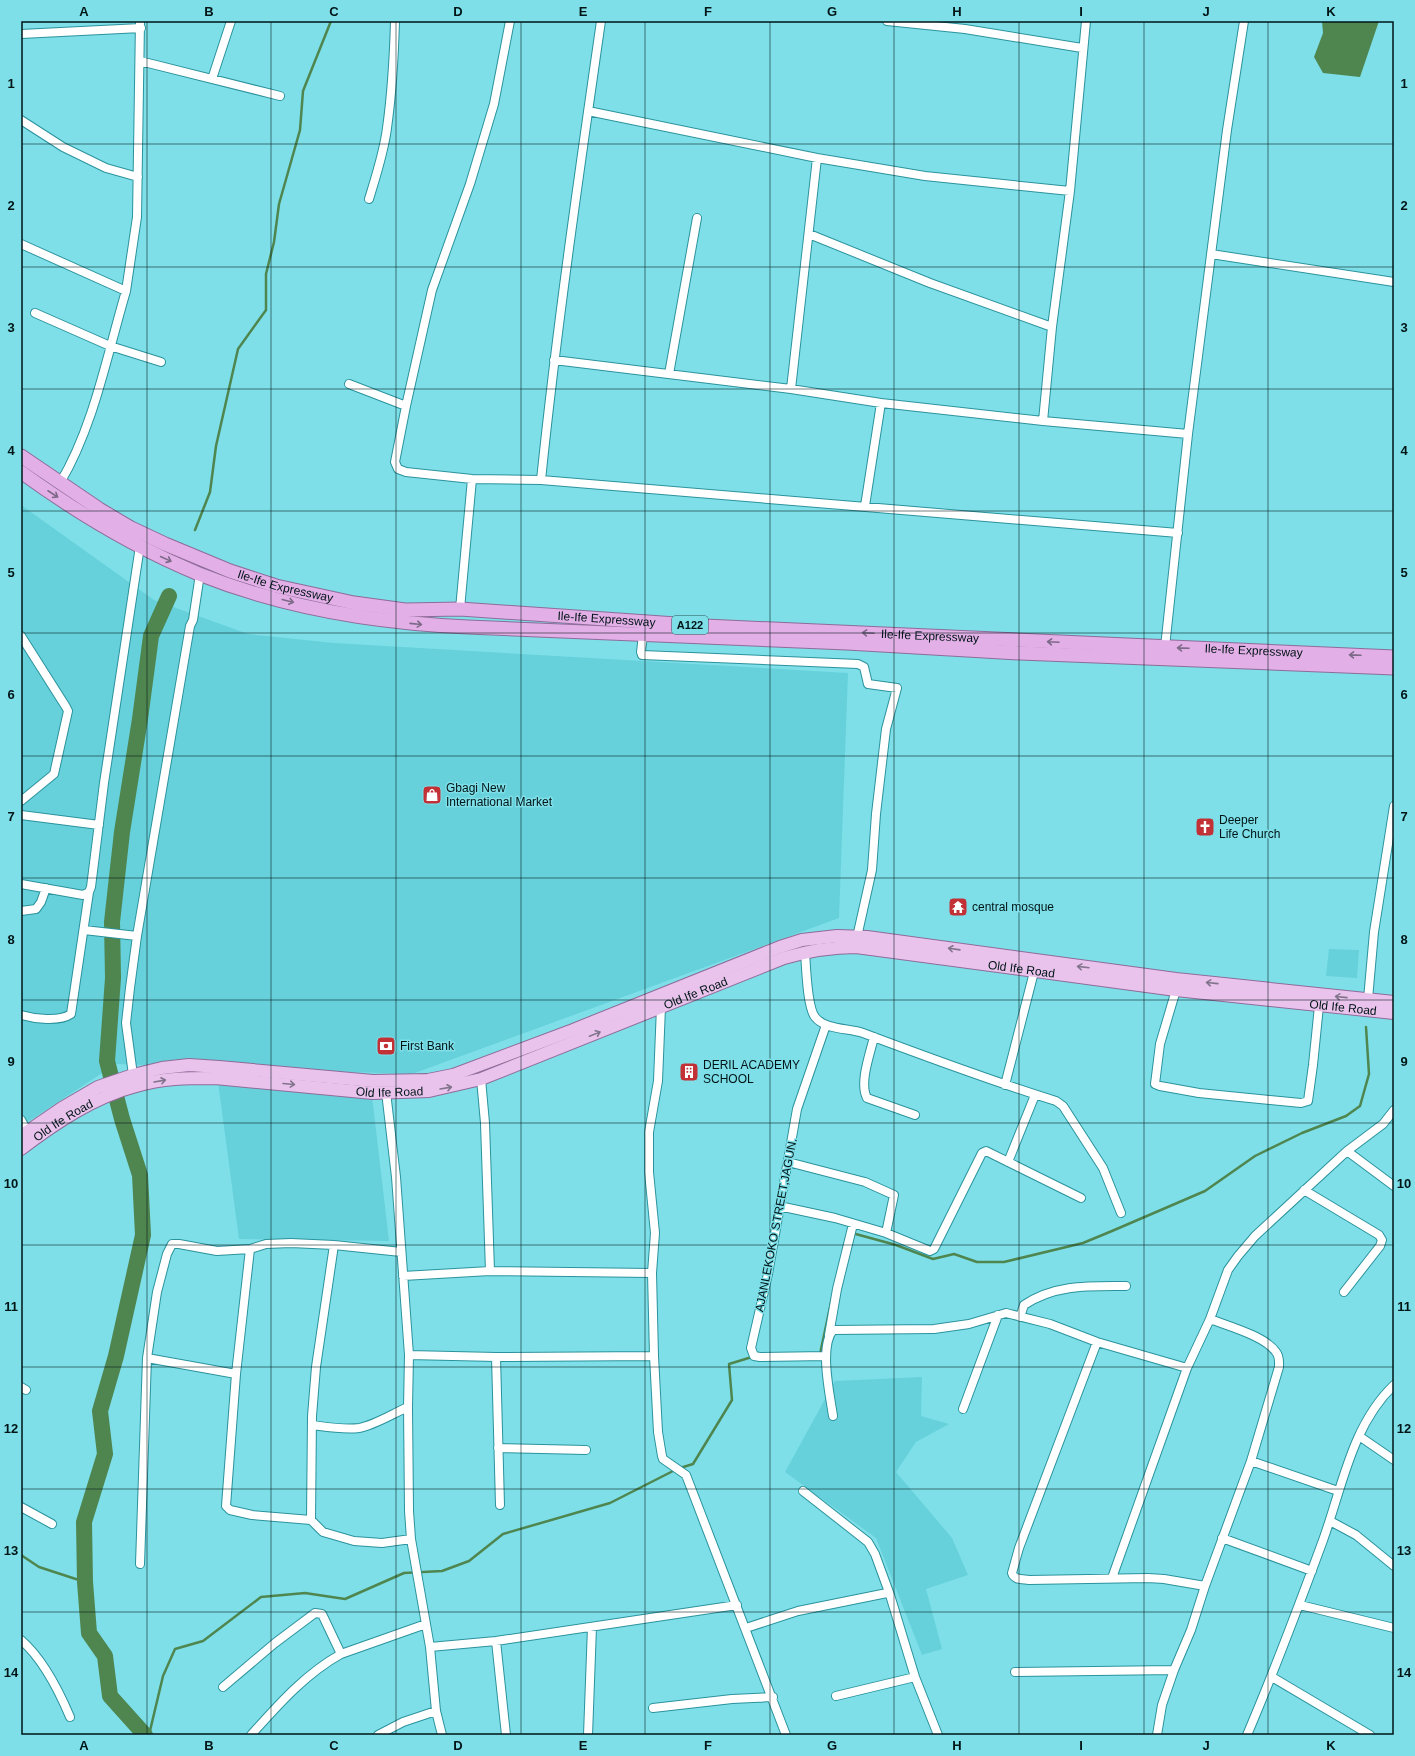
<svg xmlns="http://www.w3.org/2000/svg" width="1415" height="1756" font-family="Arial,sans-serif">
	<rect width="100%" height="100%" fill="#7edfe8"/>
	<path fill="#66d1db" d="M21,505L154,600L248,634L334,643L848,673L839,918L412,1074L116,1064L21,1126Z
		M1329,949L1359,950L1357,978L1326,976Z
		M218,1082L372,1096L389,1241L239,1239Z
		M922,1377L921,1416L949,1424L916,1442L896,1472L952,1538L968,1575L926,1589L942,1649L922,1655L876,1538L785,1472L835,1381Z"/>
	<path fill="#4f864f" d="M1322,21H1379L1360,77L1323,73L1314,57L1323,33Z"/>
	<g fill="none" stroke-linecap="round" stroke-linejoin="round">
		<path stroke="#4f864f" stroke-width="2.5" d="M195,530L210,492L216,446L238,349L266,310V274L274,242L279,204L300,130L303,91L331,21
			M852,1233L896,1245L933,1259L954,1254L977,1262H1004L1083,1243L1112,1231L1205,1191L1255,1156L1302,1133L1346,1116L1360,1106L1369,1074L1366,1027
			M820,1354L832,1298
			M680,1468L693,1464L732,1400L729,1364L752,1357
			M21,1555L39,1567L85,1582
			M149,1735L163,1676L175,1649L203,1641L261,1597L305,1593L345,1599L404,1573L442,1571L469,1561L503,1534L610,1503L675,1470"/>
		<path stroke="#4f864f" stroke-width="16" d="M145,1735L110,1696L105,1656L89,1633L85,1582L84,1522L105,1454L100,1411L116,1356L143,1235L140,1175L122,1119L107,1061L113,978L112,922L122,832L140,719L151,636L169,596"/>
		<g stroke="#2b939d" stroke-width="10">
			<path id="minor" d="M510,21L494,104L470,184L432,290L406,406L395,462L398,469L406,472L472,479L541,480L1178,533
				M887,21L965,29L1082,48
				M21,34L141,28
				M140,61L280,96
				M212,79L231,21
				M588,111L817,158L925,176L1070,191
				M21,120L63,147L106,168L138,177
				M369,199C376,176 384,152 387,128C392,92 394,57 395,21
				M809,234L930,283L1052,327
				M21,244L126,291
				M1211,254L1394,282
				M35,313L110,346L161,362
				M554,360L791,389L881,403L1043,421L1188,434
				M669,374L697,218
				M349,384L406,406
				M791,389L817,158
				M1043,421L1052,327L1070,191L1086,21
				M541,480C557,326 579,174 601,21
				M60,483C94,426 107,355 126,291L137,217L140,21
				M865,506L881,403
				M460,609L472,479
				M643,635L641,652L642,655L858,664L864,667L868,684L897,688L886,729L876,814L872,870L857,937
				M21,636L66,707L68,711L54,774L21,801
				M1165,647L1188,434L1227,130L1244,21
				M21,815L99,825
				M21,884L83,895L89,892L91,887L104,783L140,546
				M21,911L36,909L41,902L46,888
				M84,930L137,936
				M805,952C806,965 807,1007 815,1017C825,1030 849,1028 863,1033C927,1057 991,1081 1056,1101L1063,1106L1103,1168L1121,1213
				M1176,990L1160,1044L1155,1084L1160,1086L1199,1093L1301,1103L1308,1101L1313,1065L1319,1006
				M1368,999L1374,932L1394,806
				M661,1007L658,1081L649,1132V1172L655,1233L652,1273L654,1356L658,1432L662,1456L663,1459L686,1475L786,1735
				M21,1015C35,1019 59,1022 71,1014L89,892
				M826,1025L797,1109L768,1274L751,1348L754,1356L760,1357L826,1356
				M874,1037C870,1054 859,1083 867,1098L915,1115
				M133,1075L126,1023L130,988L137,936L190,626L193,620L200,574
				M481,1079L485,1123L490,1271
				M1005,1085L1034,972
				M386,1092L396,1177L409,1355L408,1407L409,1511L411,1539L430,1647L436,1711L442,1735
				M21,1120L27,1131
				M1347,1151L1394,1186
				M788,1162L865,1182L894,1195L886,1233L930,1251L934,1249L982,1153L986,1151L1081,1198
				M1008,1162L1035,1095
				M1304,1190L1379,1235L1382,1240L1380,1246L1344,1292
				M779,1206L835,1218L886,1233
				M250,1249L236,1374L226,1506L230,1510L252,1515L311,1520L323,1532L354,1541L382,1543L411,1539
				M403,1276L490,1271L652,1273
				M1020,1317L1024,1305C1055,1284 1090,1286 1126,1286
				M829,1335L837,1289L853,1224
				M1097,1342L1019,1548L1012,1573C1014,1580 1022,1579 1029,1580L1148,1578L1164,1579L1205,1586
				M409,1355L496,1357L654,1356
				M496,1357L500,1505
				M147,1358L236,1374
				M21,1387L26,1390
				M963,1409L998,1315
				M833,1416C830,1395 819,1347 833,1330L934,1329L969,1324L1006,1313L1050,1324L1097,1342L1187,1368
				M312,1425C327,1427 344,1430 359,1428C375,1425 392,1414 408,1407
				M1359,1436L1394,1460
				M498,1448L586,1450
				M1251,1461L1338,1491
				M803,1491L868,1542L875,1554L890,1595
				M21,1507L52,1524
				M311,1520L312,1416L316,1367L334,1245
				M1330,1521L1356,1535L1394,1566
				M1222,1538L1312,1571
				M140,1564L147,1358L157,1292L167,1254L172,1244H179L217,1251L250,1249L266,1244L291,1243L334,1245L401,1252
				M1112,1578L1187,1368L1210,1319L1228,1270L1238,1256L1255,1236L1347,1151L1383,1124L1394,1110
				M1300,1605L1394,1628
				M746,1628L798,1611L887,1593L890,1595L915,1677L938,1735
				M21,1640C42,1658 59,1691 70,1717
				M496,1641L506,1735
				M430,1647L496,1641L737,1605
				M1015,1672L1174,1670
				M1272,1677L1370,1735
				M223,1687L275,1643L315,1613L322,1614L341,1654
				M836,1696L915,1677
				M653,1708L732,1699L773,1697
				M251,1735C278,1705 305,1674 341,1654L426,1624
				M378,1735L403,1722L436,1711
				M588,1735L592,1627
				M1157,1735L1162,1705L1174,1670L1191,1630L1205,1586L1251,1461L1279,1367C1279,1362 1280,1357 1276,1352C1265,1336 1228,1326 1210,1319
				M1247,1735C1274,1672 1298,1608 1322,1543C1342,1489 1351,1426 1394,1385"/>
		</g>
		<g stroke="#8e6c99" stroke-width="14">
			<g id="primary">
				<path d="M21,1136L62,1108L98,1087L133,1075L162,1068L189,1065L219,1067L373,1081L428,1080L453,1075L573,1030L780,947L802,940L837,936L867,937L1176,979L1394,1002"/>
				<path id="s1" d="M21,1149C55,1123 94,1097 136,1086C162,1078 188,1078 215,1078L373,1093L429,1091L481,1079L784,958C808,951 831,947 856,947L1176,990L1394,1013"/>
			</g>
		</g>
		<g stroke="#8e6c99" stroke-width="15">
			<g id="trunk">
				<path id="s2" d="M21,456L99,509L131,528L165,544L230,571L276,586L354,603L405,610L460,609L705,626L1394,657"/>
				<path d="M21,472C76,512 136,548 199,574C284,608 377,623 468,627L847,643L1020,653L1394,668"/>
			</g>
		</g>
		<use href="#minor" stroke="#fff" stroke-width="8"/>
		<use href="#primary" stroke="#e9c3ec" stroke-width="12"/>
		<use href="#trunk" stroke="#e2afe6" stroke-width="13"/>
	</g>
	<defs><path id="oneway-shaft" d="M-6 0H5M1.5-3L5.5 0L1.5 3" fill="none" stroke-width="1.6" stroke-linecap="round" stroke-linejoin="round"/></defs>
	<g stroke="#7d6988">
		<use href="#oneway-shaft" transform="translate(53 494) rotate(33)"/>
		<use href="#oneway-shaft" transform="translate(166 559) rotate(25)"/>
		<use href="#oneway-shaft" transform="translate(288 601) rotate(14)"/>
		<use href="#oneway-shaft" transform="translate(416 624) rotate(6)"/>
		<use href="#oneway-shaft" transform="translate(868 633) rotate(-177)"/>
		<use href="#oneway-shaft" transform="translate(1053 642) rotate(-177)"/>
		<use href="#oneway-shaft" transform="translate(1183 648) rotate(-178)"/>
		<use href="#oneway-shaft" transform="translate(1355 655) rotate(-178)"/>
	</g>
	<g stroke="#81748c">
		<use href="#oneway-shaft" transform="translate(954 949) rotate(-172)"/>
		<use href="#oneway-shaft" transform="translate(1083 967) rotate(-173)"/>
		<use href="#oneway-shaft" transform="translate(1212 983) rotate(-174)"/>
		<use href="#oneway-shaft" transform="translate(1341 997) rotate(-174)"/>
		<use href="#oneway-shaft" transform="translate(595 1034) rotate(-22)"/>
		<use href="#oneway-shaft" transform="translate(160 1081) rotate(-10)"/>
		<use href="#oneway-shaft" transform="translate(289 1084) rotate(5)"/>
		<use href="#oneway-shaft" transform="translate(446 1088) rotate(-10)"/>
	</g>
	<path fill="none" stroke="#011416" stroke-width="1" stroke-opacity="0.55" d="M147,21V1735M271,21V1735M396,21V1735M521,21V1735M645,21V1735M770,21V1735M894,21V1735M1019,21V1735M1144,21V1735M1268,21V1735M21,144H1394M21,267H1394M21,389H1394M21,511H1394M21,633H1394M21,756H1394M21,878H1394M21,1000H1394M21,1123H1394M21,1245H1394M21,1367H1394M21,1489H1394M21,1612H1394"/>
	<defs>
		<g id="shop-square" transform="scale(1)"><rect x="-9" y="-9" width="18" height="18" rx="4" fill="#c13136" stroke="#7edfe8"/><path d="M-5-2.5h2.3a2.7 3.5 0 0 1 5.4 0H5L5.5 6h-11ZM-1.5-2.5h3a1.5 2.3 0 0 0-3 0Z" fill="#fff"/></g>
		<g id="church-square" transform="scale(1)"><rect x="-9" y="-9" width="18" height="18" rx="4" fill="#c13136" stroke="#7edfe8"/><path d="M-1.2-6h2.4v3.5h3.3v2.4h-3.3V6h-2.4V-.1h-3.3v-2.4h3.3Z" fill="#fff"/></g>
		<g id="temple-square" transform="scale(1)"><rect x="-9" y="-9" width="18" height="18" rx="4" fill="#c13136" stroke="#7edfe8"/><path d="M0-6L5-2H3V0L6.5 2.5H4V6H1.5V3h-3V6H-4V2.5H-6.5L-3 0V-2H-5Z" fill="#fff"/></g>
		<g id="bank-square" transform="scale(1)"><rect x="-9" y="-9" width="18" height="18" rx="4" fill="#c13136" stroke="#7edfe8"/><path d="M-6-4H6V4H-6ZM0-2.3a2.3 2.3 0 1 0 0 4.6a2.3 2.3 0 1 0 0-4.6Z" fill="#fff"/></g>
		<g id="building-square" transform="scale(1)"><rect x="-9" y="-9" width="18" height="18" rx="4" fill="#c13136" stroke="#7edfe8"/><path d="M-4-6H4V6H1V3H-1V6H-4ZM-2.5-4.3h1.7v1.8h-1.7ZM.8-4.3h1.7v1.8H.8ZM-2.5-1h1.7V.8h-1.7ZM.8-1h1.7V.8H.8Z" fill="#fff"/></g>
	</defs>
	<g fill-rule="evenodd">
		<use href="#shop-square" x="432" y="795"/>
		<use href="#church-square" x="1205" y="827"/>
		<use href="#temple-square" x="958" y="907"/>
		<use href="#bank-square" x="386" y="1046"/>
		<use href="#building-square" x="689" y="1072"/>
	</g>
	<g text-anchor="middle" stroke-width="3" stroke-linejoin="round" paint-order="stroke">
		<rect fill="#7edfe8" stroke="#265155" stroke-width="1" x="672" y="616" width="36" height="18" rx="3"/>
		<g font-size="11" font-weight="bold" fill="#011416">
			<text x="690" y="629">A122</text>
		</g>
		<g font-size="12" fill="#011416" stroke="#7edfe8">
			<text dy="4" stroke="none"><textPath href="#s2" startOffset="297">Ile-Ife Expressway</textPath></text>
			<text dy="4" stroke="none"><textPath href="#s2" startOffset="621">Ile-Ife Expressway</textPath></text>
			<text dy="4" stroke="none"><textPath href="#s2" startOffset="945">Ile-Ife Expressway</textPath></text>
			<text dy="4" stroke="none"><textPath href="#s2" startOffset="1269">Ile-Ife Expressway</textPath></text>
			<text dy="4" stroke="none"><textPath href="#s1" startOffset="1046">Old Ife Road</textPath></text>
			<text dy="4" stroke="none"><textPath href="#s1" startOffset="711">Old Ife Road</textPath></text>
			<text dy="4" stroke="none"><textPath href="#s1" startOffset="1370">Old Ife Road</textPath></text>
			<text dy="4" stroke="none"><textPath href="#s1" startOffset="387">Old Ife Road</textPath></text>
			<text dy="4" stroke="none"><textPath href="#s1" startOffset="51">Old Ife Road</textPath></text>
			<text transform="translate(776 1225) rotate(-79)" y="4">AJANLEKOKO STREET,JAGUN.</text>
		</g>
		<g font-size="12" fill="#011416" stroke="#7edfe8" text-anchor="start">
			<text x="446" y="792">Gbagi New<tspan x="446" dy="14">International Market</tspan></text>
			<text x="1219" y="824">Deeper<tspan x="1219" dy="14">Life Church</tspan></text>
			<text x="972" y="911">central mosque</text>
			<text x="400" y="1050">First Bank</text>
			<text x="703" y="1069">DERIL ACADEMY<tspan x="703" dy="14">SCHOOL</tspan></text>
		</g>
	</g>
	<rect width="1415" height="1756" fill="none" stroke="#7edfe8" stroke-width="44"/>
	<rect x="22" y="22" width="1371" height="1712" fill="none" stroke="#011416" stroke-width="1.5"/>
	<g font-size="13" text-anchor="middle" font-weight="bold" fill="#011416">
		<text x="84" y="16">A</text>
		<text x="209" y="16">B</text>
		<text x="334" y="16">C</text>
		<text x="458" y="16">D</text>
		<text x="583" y="16">E</text>
		<text x="708" y="16">F</text>
		<text x="832" y="16">G</text>
		<text x="957" y="16">H</text>
		<text x="1081" y="16">I</text>
		<text x="1206" y="16">J</text>
		<text x="1331" y="16">K</text>
		<text x="11" y="88">1</text>
		<text x="1404" y="88">1</text>
		<text x="11" y="210">2</text>
		<text x="1404" y="210">2</text>
		<text x="11" y="332">3</text>
		<text x="1404" y="332">3</text>
		<text x="11" y="455">4</text>
		<text x="1404" y="455">4</text>
		<text x="11" y="577">5</text>
		<text x="1404" y="577">5</text>
		<text x="11" y="699">6</text>
		<text x="1404" y="699">6</text>
		<text x="11" y="821">7</text>
		<text x="1404" y="821">7</text>
		<text x="11" y="944">8</text>
		<text x="1404" y="944">8</text>
		<text x="11" y="1066">9</text>
		<text x="1404" y="1066">9</text>
		<text x="11" y="1188">10</text>
		<text x="1404" y="1188">10</text>
		<text x="11" y="1311">11</text>
		<text x="1404" y="1311">11</text>
		<text x="11" y="1433">12</text>
		<text x="1404" y="1433">12</text>
		<text x="11" y="1555">13</text>
		<text x="1404" y="1555">13</text>
		<text x="11" y="1677">14</text>
		<text x="1404" y="1677">14</text>
		<text x="84" y="1750">A</text>
		<text x="209" y="1750">B</text>
		<text x="334" y="1750">C</text>
		<text x="458" y="1750">D</text>
		<text x="583" y="1750">E</text>
		<text x="708" y="1750">F</text>
		<text x="832" y="1750">G</text>
		<text x="957" y="1750">H</text>
		<text x="1081" y="1750">I</text>
		<text x="1206" y="1750">J</text>
		<text x="1331" y="1750">K</text>
	</g>
</svg>
